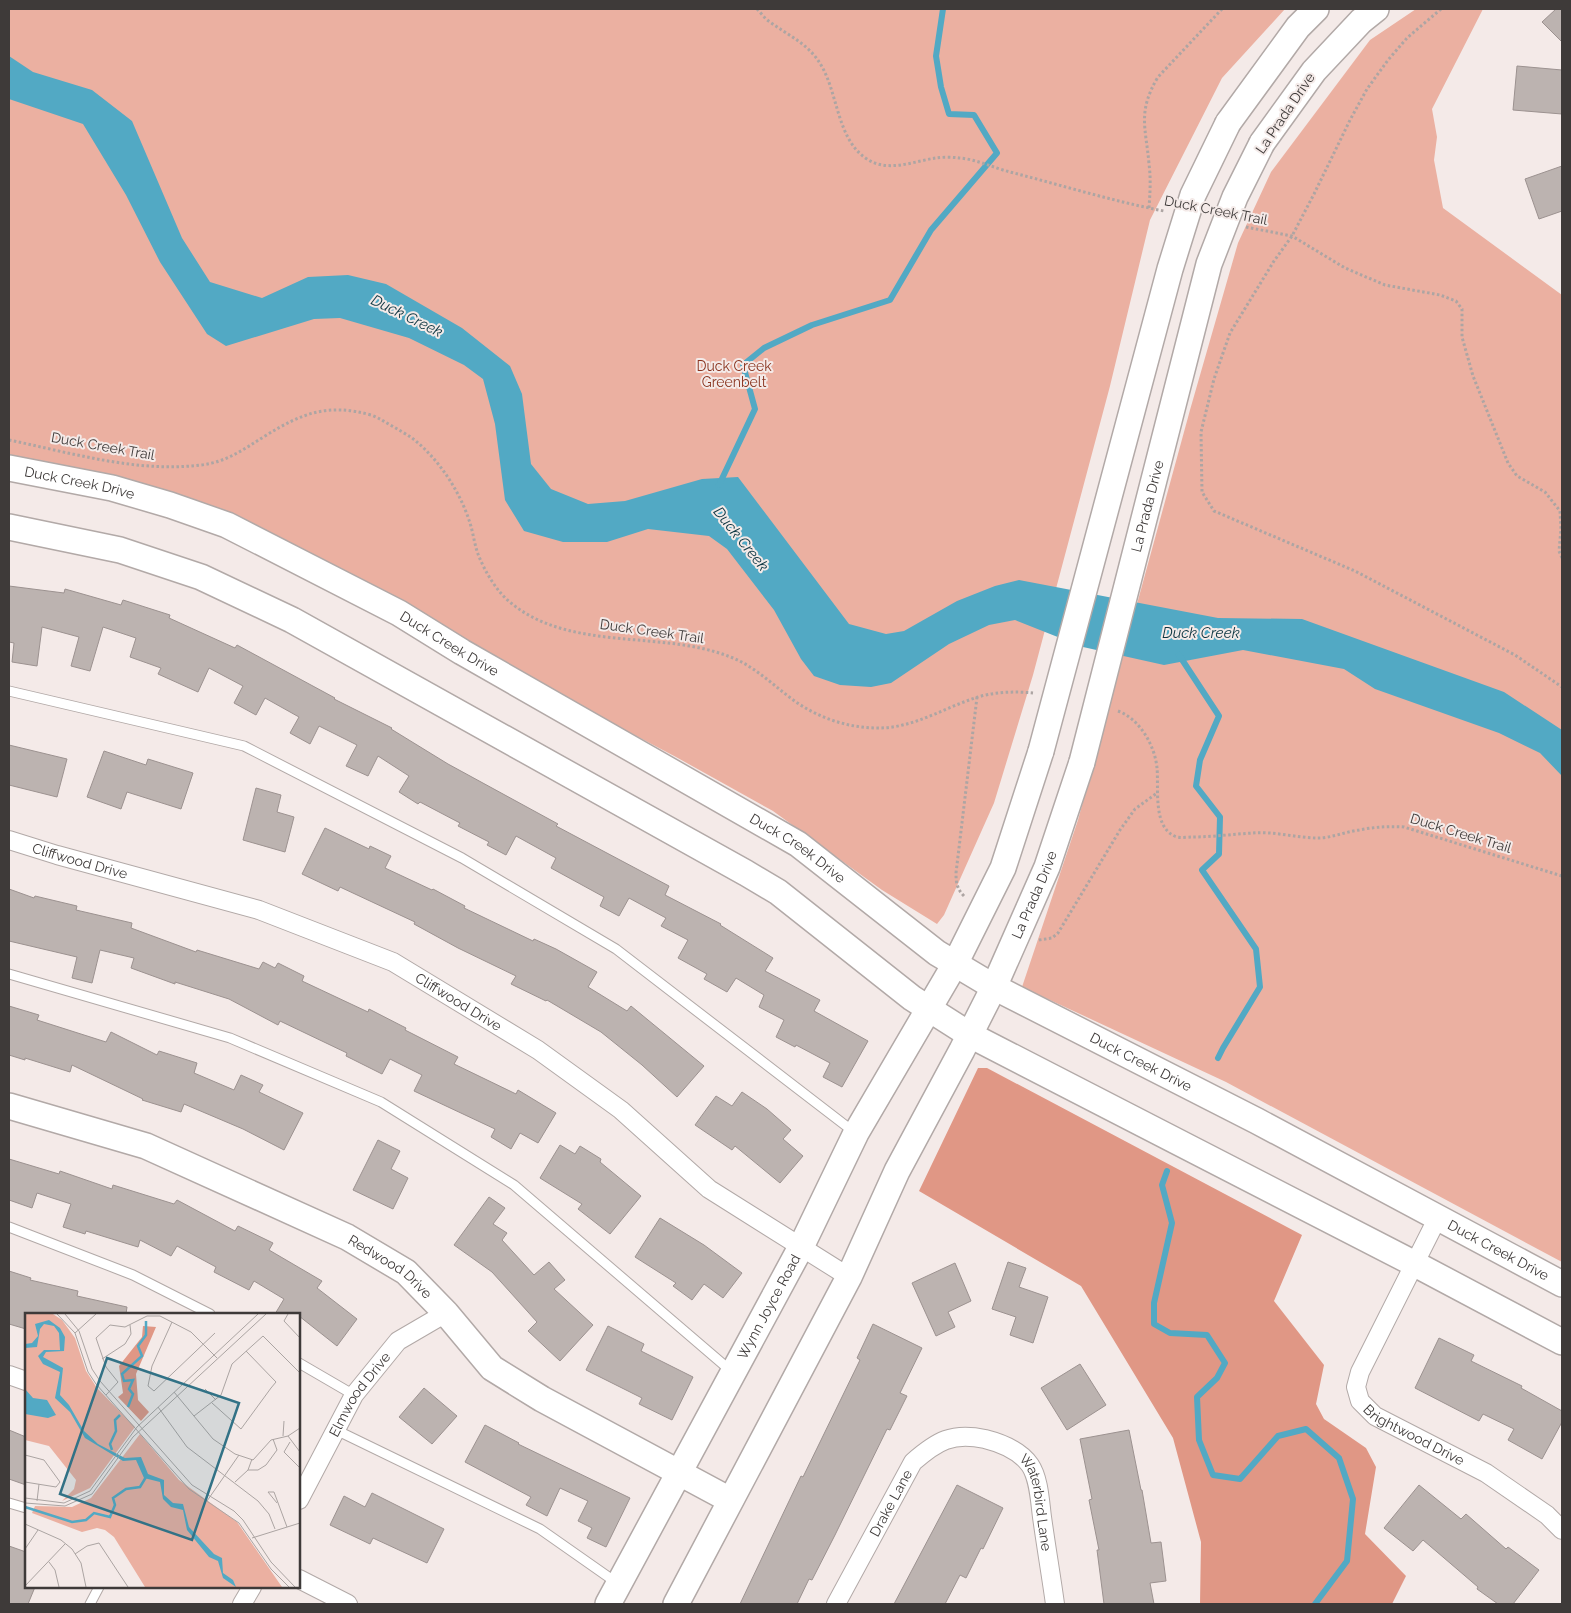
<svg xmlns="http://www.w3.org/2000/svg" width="1571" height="1613" font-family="Raleway,sans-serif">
	<rect width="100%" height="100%" fill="#f4eae8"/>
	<path fill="#ebb0a1" d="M9,9H1285L1222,78L1150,220L1110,386L1033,675L994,803L944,915L937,924L882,890L773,811L676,757L540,685L360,583L208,505L104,476L9,455Z
		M1416,9H1483L1432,109L1437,137L1434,160L1443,208L1562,295V1262L1226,1082L1022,987L1078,820L1190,410L1238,243L1271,172L1370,40Z"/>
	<path fill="#e09785" d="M978,1068H987L1302,1235L1274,1301L1324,1365L1316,1404L1324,1419L1366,1448L1376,1467L1365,1534L1406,1576L1392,1604H1200L1201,1542L1173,1438L1081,1286L919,1191Z"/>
	<path fill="#52a9c4" d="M9,56L33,72L92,90L132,121L182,238L210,282L262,298L308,277L348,275L386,284L462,328L510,366L522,394L531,464L551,489L588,504L625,501L702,479L738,477L849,624L886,634L904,631L957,601L995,586L1019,580L1218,618L1302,619L1504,692L1562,730V776L1540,753L1499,733L1375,689L1344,669L1243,650L1164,665L1083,647L1015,620L989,625L949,644L891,683L871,687L840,685L814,676L801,659L774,610L727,549L709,536L648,529L607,542H563L524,531L505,500L495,424L483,379L464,365L409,338L340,318L314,319L226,346L207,334L160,262L126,195L83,124L9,99Z"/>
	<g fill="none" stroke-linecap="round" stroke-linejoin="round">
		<path stroke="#52a9c4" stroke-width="6" d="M719,485L755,409L743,365L764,348L812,325L890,300L931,230L997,153L974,115L949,114L941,87L936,56L943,9
			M1179,655L1219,716L1200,760L1196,786L1220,817L1219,854L1202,870L1256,949L1260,987L1223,1048L1218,1058
			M1167,1171L1162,1185L1172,1223L1154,1303V1324L1170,1333L1207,1335L1225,1363L1217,1378L1197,1397L1199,1440L1213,1475L1240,1479L1278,1436L1306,1429L1339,1458L1353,1499L1347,1561L1315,1604"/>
	</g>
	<path fill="#bcb3b0" stroke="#9c9290" d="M1556,9H1562V42L1542,22Z
		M1517,66L1562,70V114L1513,110Z
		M1562,166V211L1539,219L1525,179Z
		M9,586L64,593L65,589L121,605L123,600L170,615L169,618L235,648L237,645L335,698L334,699L392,728L391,729L448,764L558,824L556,826L669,886L665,895L721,924L720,925L773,958L765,971L820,1000L814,1011L868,1041L842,1087L823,1077L830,1063L796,1045L795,1047L776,1037L784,1020L759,1007L764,995L736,978L727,992L704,979L707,974L678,958L688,940L661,926L666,918L629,898L619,916L600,906L604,897L551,868L556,858L516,836L506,855L487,845L489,842L458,826L460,823L420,802L418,804L399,792L409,776L378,756L368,776L346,766L357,745L319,726L310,744L290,733L299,717L265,698L256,715L234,703L243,686L209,668L198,692L158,674L161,668L130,657L136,638L103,627L90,671L71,666L79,637L42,627L37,666L12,662L14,643L9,642Z
		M9,745L67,759L57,797L9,785Z
		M104,751L146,765L148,759L193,773L181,809L127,792L121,809L87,797Z
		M256,788L281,795L277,812L294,817L285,852L243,840Z
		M325,828L369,849L370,846L391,856L385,868L432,890L433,889L465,906L464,908L533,941L534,939L556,949L597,972L588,987L627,1011L631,1006L704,1066L677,1097L642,1065L601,1032L547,1000L546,1001L511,984L516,976L458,948L414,924L415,922L340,887L338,891L302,874Z
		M9,889L34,898L35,896L77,906L76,910L132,923L131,928L196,952L197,950L259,969L263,962L275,968L278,963L304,976L302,981L368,1012L369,1009L406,1028L405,1030L458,1057L454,1064L516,1094L518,1090L556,1113L538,1143L520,1133L511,1149L491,1137L495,1129L414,1091L422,1075L390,1059L382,1074L346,1056L347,1053L280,1021L278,1025L229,999L175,982V984L131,968L134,958L100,950L92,983L72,978L77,957L9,941Z
		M9,1006L39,1015L37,1020L106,1042L111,1032L157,1055L159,1051L197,1063L194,1073L234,1090L241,1075L263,1085L259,1092L303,1113L284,1150L243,1129L184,1104L181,1112L142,1100L143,1099L72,1065L70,1072L25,1058V1060L9,1055Z
		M742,1092L767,1109L791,1130L783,1139L803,1156L780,1183L735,1146L732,1150L695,1125L716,1096L732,1106Z
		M378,1140L400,1151L391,1169L408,1178L393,1209L353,1190Z
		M560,1145L575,1154L580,1146L601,1159L600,1162L641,1196L610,1234L578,1209L582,1204L540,1178Z
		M9,1159L59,1174L60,1171L112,1189L113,1185L174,1204L177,1200L235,1231L238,1226L273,1243L269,1250L322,1281L317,1288L357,1319L337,1346L299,1316V1314H275L284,1299L254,1281L249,1290L214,1272L216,1267L177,1246L171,1256L140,1240L138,1247L86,1231L85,1234L63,1227L71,1204L37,1193L32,1208L9,1200Z
		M489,1197L505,1208L493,1224L507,1233L502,1240L534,1275L549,1262L565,1280L554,1289L593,1325L560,1361L528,1331L537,1322L492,1272L454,1245Z
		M660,1218L704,1245L742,1273L723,1298L704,1284L692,1300L673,1286L676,1283L635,1257Z
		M1008,1262L1026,1268L1019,1287L1048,1297L1033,1343L1010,1335L1016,1317L992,1309Z
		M955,1263L971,1301L948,1312L955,1327L936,1336L912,1283Z
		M9,1271L31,1278L30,1280L78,1291L77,1296L127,1307L126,1314H26V1329L9,1324Z
		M873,1324L922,1348L900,1393L907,1396L890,1430L887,1429L835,1535L812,1580L809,1579L797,1604H740L801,1476L803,1477L860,1360L857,1358Z
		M608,1326L644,1344L641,1351L693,1377L672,1420L639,1404L642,1398L586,1370Z
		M1439,1338L1474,1355L1471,1361L1522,1386L1521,1388L1562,1411V1422L1542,1459L1508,1440L1514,1429L1483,1414L1479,1421L1415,1388Z
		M1080,1364L1106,1405L1067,1430L1041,1388Z
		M424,1388L457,1416L432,1444L399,1417Z
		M485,1425L519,1443L518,1444L630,1498L606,1547L587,1538L592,1528L578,1521L588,1501L560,1488L547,1516L526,1505L531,1497L465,1462Z
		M9,1430L26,1437V1485L9,1479Z
		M1129,1430L1141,1490H1142L1151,1543L1161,1542L1166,1581L1150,1583L1154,1604H1104L1097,1550H1099L1089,1500L1092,1499L1080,1439Z
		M957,1485L1003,1508L983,1549L981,1548L966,1578L960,1575L945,1604H894Z
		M1419,1485L1461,1519L1466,1514L1506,1549L1508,1547L1539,1570L1513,1604H1498L1477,1589L1478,1587L1423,1540L1413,1551L1384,1528Z
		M372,1493L444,1529L427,1563L373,1538L370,1544L330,1525L344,1496L365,1507Z
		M9,1546L26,1552V1587H35L28,1604H9Z"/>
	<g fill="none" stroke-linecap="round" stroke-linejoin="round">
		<g stroke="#b2a9a7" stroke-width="11">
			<path id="lane" d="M9,691L244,746L462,858L616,949L854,1132
				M9,974L230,1038L381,1102L514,1185L731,1371
				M9,1227L133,1275L210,1314
				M299,1363L354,1395
				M336,1430L540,1529L617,1583
				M9,1503L26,1508
				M90,1604L99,1587"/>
		</g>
		<g stroke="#b2a9a7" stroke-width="20">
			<g id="street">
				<path id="s1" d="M9,840L57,855L259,910L393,962L538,1050L621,1110L709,1189L849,1277"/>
				<path id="s2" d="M1438,1217L1360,1372L1356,1387L1360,1401L1375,1416L1486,1473L1547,1515L1562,1530"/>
				<path d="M9,1375L26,1381"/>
				<path id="s3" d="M299,1500L354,1395L398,1341L446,1313"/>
				<path d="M299,1579L348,1604"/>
				<path d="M242,1604L252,1587"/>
				<path id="s4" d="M836,1604L913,1462C937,1441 952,1432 985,1439C1001,1443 1020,1451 1030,1465C1039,1478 1040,1502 1042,1517C1046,1546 1051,1575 1055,1604"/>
			</g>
		</g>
		<g stroke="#b2a9a7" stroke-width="28">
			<g id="secondary">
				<path d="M1228,123L1298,27L1316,9"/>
				<path d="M1262,143L1314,71L1361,21L1376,9"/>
				<path id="s5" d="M9,468L112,488L170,505L227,525L399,613L462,652L798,844L937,953L994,987L1257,1121L1562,1284"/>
				<path d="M9,527L120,550L201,577L292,620L746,873L778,892L912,998L970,1035L1415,1264L1562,1342"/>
				<path id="s6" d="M9,1106L146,1146L347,1237L406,1272L446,1313L492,1368L542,1399L730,1500"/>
				<path id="s7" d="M608,1604L801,1247L856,1133L955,964L1003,868L1041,751"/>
				<path id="s8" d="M676,1604L849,1277L897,1171L962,1050L994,987L1047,867L1082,762"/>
			</g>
		</g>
		<path stroke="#ada5a3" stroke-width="3" stroke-dasharray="2.5 2.5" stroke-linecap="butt" d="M757,9C761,13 765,19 770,22C789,36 809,44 821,65C838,93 837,140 867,159C888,173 914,161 936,158C943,157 952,157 959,158C976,159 994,168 1010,172C1061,185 1112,201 1164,211
			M1441,9L1407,38L1388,60L1367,89L1350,120L1314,194L1292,236L1274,261L1230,333L1214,379L1201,432L1202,492L1214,511L1355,571L1515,655L1562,687
			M1149,208C1150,193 1151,179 1149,164C1146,128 1137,112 1158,77L1222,9
			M1246,227L1292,236L1345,268L1385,285L1440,295L1456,301L1462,309V337L1473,376L1508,463L1517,476L1545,492L1560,511L1561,529L1559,551L1562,558
			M9,440C72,453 137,473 201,465C227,462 244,449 265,436C302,413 328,403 371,415C379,418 385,422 392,426C399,430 406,434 412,438C438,458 459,490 469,520C473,531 474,543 478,554C485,572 497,592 511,603C572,653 664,629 733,658C757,668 775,687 796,702C821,719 849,728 879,728C913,728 944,708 975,698C992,692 1015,691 1033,693
			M1118,711C1140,719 1155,746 1157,768C1159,788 1152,829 1177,837C1182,838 1188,837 1192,837C1213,837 1233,834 1253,833C1273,831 1297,838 1318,838C1331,838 1345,832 1359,830C1374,827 1389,826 1404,827L1562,876
			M964,896C957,889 956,883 956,873L977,697
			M1039,940L1052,938L1058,933L1120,830L1135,809L1157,793"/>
		<use href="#lane" stroke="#fff" stroke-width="9"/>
		<use href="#street" stroke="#fff" stroke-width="18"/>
		<use href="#secondary" stroke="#fff" stroke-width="25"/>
		<g stroke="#b2a9a7" stroke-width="28" stroke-linecap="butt">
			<g id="secondary-bridge">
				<path d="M1041,751L1170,269L1193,195L1228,123"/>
				<path id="s9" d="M1082,762L1209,264L1235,197L1262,143"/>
			</g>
		</g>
		<use href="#secondary-bridge" stroke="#fff" stroke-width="25"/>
	</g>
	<g text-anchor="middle" stroke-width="4" stroke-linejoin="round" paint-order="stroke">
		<g font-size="14" fill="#3e3a39" stroke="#f4eae8">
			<text transform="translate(1285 113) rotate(-56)" y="5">La Prada Drive</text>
			<text transform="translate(1216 210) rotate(11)" y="5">Duck Creek Trail</text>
			<text transform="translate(103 446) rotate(10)" y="5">Duck Creek Trail</text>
			<text dy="5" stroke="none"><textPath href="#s5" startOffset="72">Duck Creek Drive</textPath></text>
			<text dy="5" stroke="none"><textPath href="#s9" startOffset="264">La Prada Drive</textPath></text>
			<text transform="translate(652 631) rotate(8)" y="5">Duck Creek Trail</text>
			<text dy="5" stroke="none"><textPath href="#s5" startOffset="478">Duck Creek Drive</textPath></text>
			<text transform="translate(1461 833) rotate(17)" y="5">Duck Creek Trail</text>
			<text dy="5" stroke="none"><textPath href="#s5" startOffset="882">Duck Creek Drive</textPath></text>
			<text dy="5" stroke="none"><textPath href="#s1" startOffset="74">Cliffwood Drive</textPath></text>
			<text dy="5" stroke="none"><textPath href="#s8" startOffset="795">La Prada Drive</textPath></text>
			<text dy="5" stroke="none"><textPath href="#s1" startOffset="480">Cliffwood Drive</textPath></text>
			<text dy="5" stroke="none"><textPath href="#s5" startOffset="1288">Duck Creek Drive</textPath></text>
			<text dy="5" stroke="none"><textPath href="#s5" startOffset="1692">Duck Creek Drive</textPath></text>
			<text dy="5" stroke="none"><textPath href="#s6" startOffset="416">Redwood Drive</textPath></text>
			<text dy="5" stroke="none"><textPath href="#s7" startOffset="338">Wynn Joyce Road</textPath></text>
			<text dy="5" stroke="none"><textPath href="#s3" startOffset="122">Elmwood Drive</textPath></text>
			<text dy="5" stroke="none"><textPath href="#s2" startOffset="268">Brightwood Drive</textPath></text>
			<text dy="5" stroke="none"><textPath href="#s4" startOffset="115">Drake Lane</textPath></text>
			<text dy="5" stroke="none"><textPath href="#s4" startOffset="332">Waterbird Lane</textPath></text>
		</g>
		<g font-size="14" fill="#89331e" stroke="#f4eae8">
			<text x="734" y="371">Duck Creek<tspan x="734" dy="16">Greenbelt</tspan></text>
		</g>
		<g font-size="15" font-style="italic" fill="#0c3541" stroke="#f4eae8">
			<text transform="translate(407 316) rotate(26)" y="5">Duck Creek</text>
			<text transform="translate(741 539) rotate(51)" y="5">Duck Creek</text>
			<text x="1201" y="638">Duck Creek</text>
		</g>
	</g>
	<g transform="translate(25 1313)">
		<rect width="275" height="275" fill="#f4eae8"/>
		<path d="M0,1H28L37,7L50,25L61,58L72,75L110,114L65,175L37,188L49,176L51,167L24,133L0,127ZM115,121L154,167L212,209L257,274H120L89,224L80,217L72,215L57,219L7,200L10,193L47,194L66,185Z" fill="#ebb0a1"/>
		<path d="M118,13L131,14L111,61L113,87L124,99L116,108L93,84L98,80L94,53L117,24Z" fill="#e09785"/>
		<path d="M24,7L35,15L40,24L39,38L21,39L18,44L38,55L35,82L44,92L59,118L73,131L100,145L116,144L123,161L139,167V182L148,190L158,191L164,214L189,241L197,245L198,260L208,267L211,274L198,265L193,248L184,244L162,217L158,197L146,194L138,186L135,169L119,165L111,147L98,148L60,125L45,99L30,85L35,59L18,51L13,43L19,37H35L34,20L29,13L19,11L15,16L12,34L0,35V31L7,30L13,23L10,11ZM0,76L8,85L22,87L31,102L23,105L0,101Z" fill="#52a9c4"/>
		<path fill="none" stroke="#52a9c4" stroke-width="2.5" d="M103,94L108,81L104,76L108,67L99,68L97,61L117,43L113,33L121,22V8M87,137L85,131L91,118L90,107L95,102M0,194L47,209L61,207L69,200L85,204L90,192L88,185L101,176L115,174L121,164"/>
		<path fill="none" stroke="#aba4a2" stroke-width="1" d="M32,1L50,20L63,59L71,71L164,176L214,210L246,256L264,274M40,1L54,18L67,56L75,68L167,172L209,198L218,207L246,249L270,274M263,1L259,8L275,25M147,9L127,53L123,73L129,78L190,20M50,20L71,1M77,46L100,31L106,21L105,12M180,76L191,87M149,79L188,126L210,141L228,147L246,127L263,123L275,115M81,82L93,69L81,54L71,25L85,12L100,14L122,3H135L166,19L192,45M187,90L216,116L246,75L251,69L221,38M133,94L162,134L233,188L244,201L250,216M169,103L196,82L207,51L238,23L275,60M258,123L259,108M263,123L275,139M265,129L259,139L275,155M0,142L19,147L35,169L31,174L0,169M223,157H233L241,152L252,137L248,126M210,169L223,157L227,146M0,185L39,190L65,178L112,114L233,1M12,188L14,171M182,188L214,142M0,190L40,193L67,181L108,124L241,1M252,190L243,179H249L262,214M0,211L36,227L47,236L56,250L61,274M227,225L275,210M0,236L13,217M50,241L62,233L74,230L103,274M24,249L30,257L34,274M0,273L40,231"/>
		<path fill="#327286" fill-opacity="0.15" stroke="#327286" stroke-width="2.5" d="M82,45L214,90L167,227L35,181Z"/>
		<rect width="275" height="275" fill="none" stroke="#3e3a39" stroke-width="2.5"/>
	</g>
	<rect width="1571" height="1613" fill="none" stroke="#3e3a39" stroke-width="20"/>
</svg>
